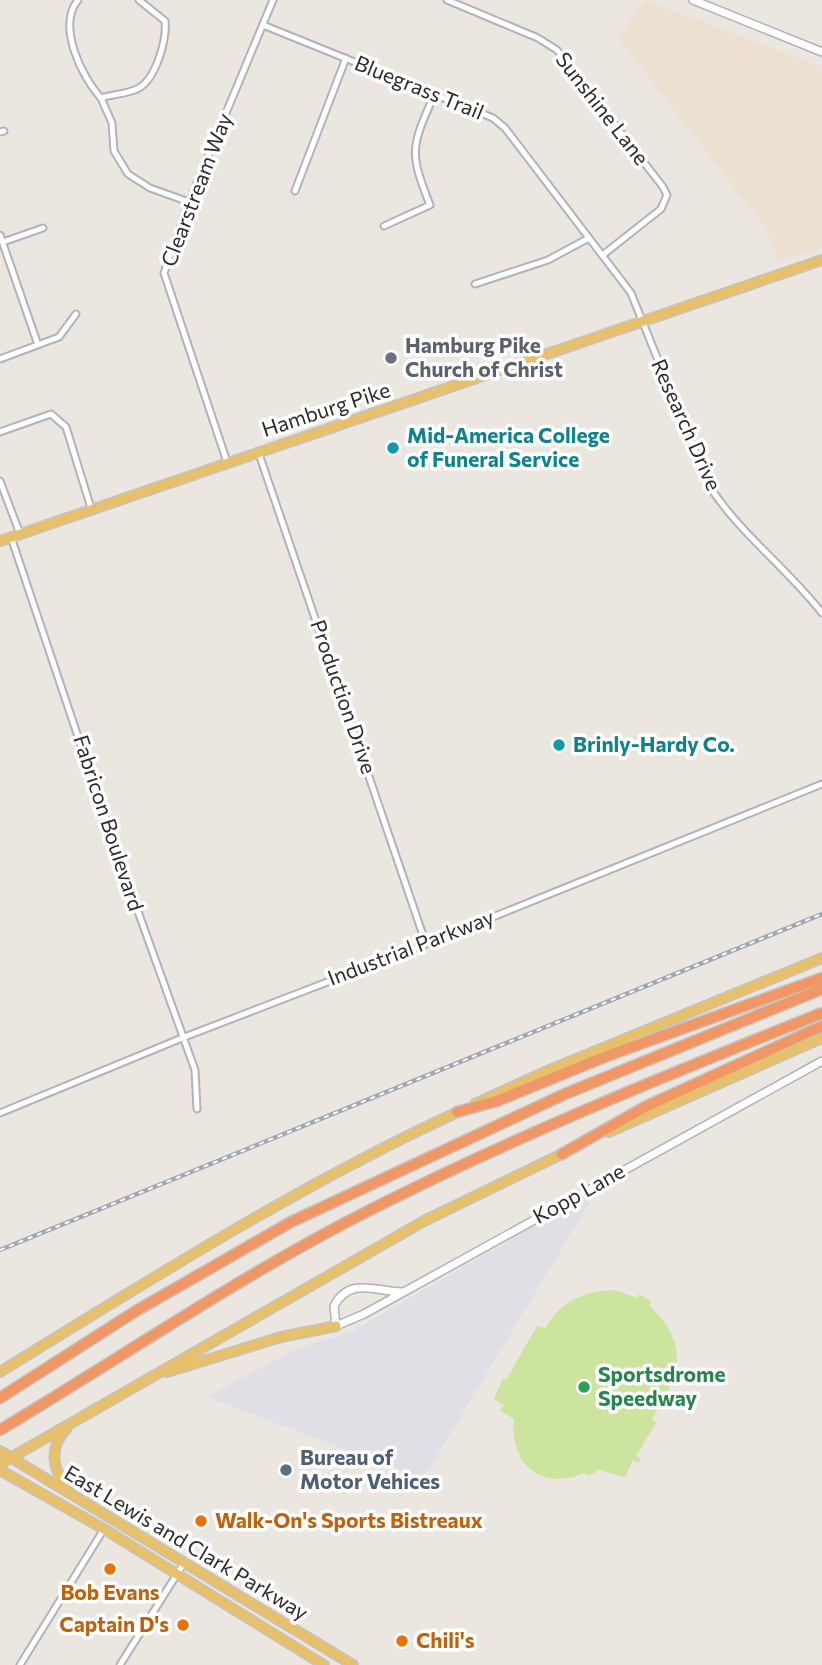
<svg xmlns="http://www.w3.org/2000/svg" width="822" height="1665" font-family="Commissioner,sans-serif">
	<rect width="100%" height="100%" fill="#ece6e0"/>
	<path fill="#e1dfe6" d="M598,1189L423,1479L207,1397L296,1349L351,1332Z"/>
	<path fill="#ece1d1" d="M645,0L822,67V248L779,261L765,227L618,38Z"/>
	<path fill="#cce49e" d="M616,1290L637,1298L639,1294L651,1301L649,1305C692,1347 679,1374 652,1419L656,1423L636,1456L641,1459L638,1463L633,1460L625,1477L599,1470L589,1476L584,1473C541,1492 509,1463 514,1419L500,1411L504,1405L494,1399L503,1378L506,1380L537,1326L545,1328C562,1300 584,1291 616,1290Z"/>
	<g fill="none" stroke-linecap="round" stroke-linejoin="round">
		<g stroke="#b0b3bb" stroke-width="9">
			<path id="minor" d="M78,0C57,26 81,76 101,98C112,94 129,94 139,88C156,78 167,40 165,21L139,0
				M447,0L538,38L557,50L663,187L667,195L661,209L604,254
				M263,25L493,118L505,128L631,293L708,484C739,533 787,568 822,613
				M101,98L112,123L114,151L128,174L150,188L189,202
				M0,132L4,131
				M295,191L346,58
				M384,226L430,205C408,150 412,146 435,93
				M0,235L38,345
				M3,242L43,228
				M475,284L548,260L589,238
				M0,359L59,337L76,314
				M0,432L51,414L66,427L91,508
				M258,451L426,944
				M227,462L164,273L189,202L273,0
				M0,481L20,534
				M11,537L117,853L195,1070L197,1109
				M0,1113L182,1038L426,944L822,784
				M20,1665L104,1529
				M120,1665L184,1563"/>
		</g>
		<g stroke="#b0b3bb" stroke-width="10">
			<path id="tertiary" d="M693,0L822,52
				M403,1292C376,1292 350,1276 334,1306L336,1326L364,1314L822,1061"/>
		</g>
		<g stroke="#c4c4c4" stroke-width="12">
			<path id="primary" d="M0,541C273,445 549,356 822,260
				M475,1104L547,1071L822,958
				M609,1132L822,1038
				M0,1372C151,1279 301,1184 462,1110
				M167,1372L281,1337L336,1326
				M67,1428C48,1448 52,1470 69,1490
				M0,1451L353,1665
				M0,1464L424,1221L568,1151
				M0,1470L104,1529L324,1665"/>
		</g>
		<g stroke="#c4c4c4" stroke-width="13">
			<path id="motorway" d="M457,1112L497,1101L607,1056L822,978
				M562,1154L645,1107L822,1026
				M0,1398L136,1311L291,1222L565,1094L822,989
				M0,1430C124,1356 243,1274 372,1209C518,1135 670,1074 822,1013"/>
		</g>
		<use href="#minor" stroke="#fff" stroke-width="5"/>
		<use href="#tertiary" stroke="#fff" stroke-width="7"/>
		<use href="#primary" stroke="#e6c06b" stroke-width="9"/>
		<use href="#motorway" stroke="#f19766" stroke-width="10"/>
		<g stroke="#a2a7b4" stroke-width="4.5">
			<path id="rail" d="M0,1250L822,914"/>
		</g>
		<use href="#rail" stroke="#fff" stroke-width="2" stroke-dasharray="5" stroke-linecap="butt"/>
	</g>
	<circle fill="#6b7280" stroke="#fff" stroke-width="2.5" cx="391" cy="358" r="7"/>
	<g fill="#0f9aa8" stroke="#fff" stroke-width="2.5">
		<circle cx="393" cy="448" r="7"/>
		<circle cx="559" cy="745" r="7"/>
	</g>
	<circle fill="#2e9e5b" stroke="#fff" stroke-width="2.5" cx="584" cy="1387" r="7"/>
	<circle fill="#5c6f8a" stroke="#fff" stroke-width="2.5" cx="286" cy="1470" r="7"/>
	<g fill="#e8710a" stroke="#fff" stroke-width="2.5">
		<circle cx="201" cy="1521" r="7"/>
		<circle cx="110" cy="1569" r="7"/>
		<circle cx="183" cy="1625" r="7"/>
		<circle cx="402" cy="1641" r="7"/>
	</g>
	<g text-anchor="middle" stroke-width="7" stroke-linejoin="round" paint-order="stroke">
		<g font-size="21" fill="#2c2c2c" stroke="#fff">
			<text transform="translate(419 88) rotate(22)" y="7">Bluegrass Trail</text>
			<text transform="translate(602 109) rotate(52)" y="7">Sunshine Lane</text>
			<text transform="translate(197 190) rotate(-69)" y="7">Clearstream Way</text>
			<text transform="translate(326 410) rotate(-18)" y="7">Hamburg Pike</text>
			<text transform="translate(686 425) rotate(66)" y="7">Research Drive</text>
			<text transform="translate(343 697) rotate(71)" y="7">Production Drive</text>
			<text transform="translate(108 823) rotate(72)" y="7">Fabricon Boulevard</text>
			<text transform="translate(411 948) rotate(-21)" y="7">Industrial Parkway</text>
			<text transform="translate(579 1194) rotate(-29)" y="7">Kopp Lane</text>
			<text transform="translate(186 1543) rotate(31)" y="7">East Lewis and Clark Parkway</text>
		</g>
		<g font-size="21" font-weight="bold" fill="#5b616d" stroke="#fff" text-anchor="start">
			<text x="405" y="353">Hamburg Pike<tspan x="405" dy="24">Church of Christ</tspan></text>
		</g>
		<g font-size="21" font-weight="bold" fill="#0d838f" stroke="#fff" text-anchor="start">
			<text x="407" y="443">Mid-America College<tspan x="407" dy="24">of Funeral Service</tspan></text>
			<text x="573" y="752">Brinly-Hardy Co.</text>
		</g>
		<g font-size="21" font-weight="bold" fill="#27864d" stroke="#fff" text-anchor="start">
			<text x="598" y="1382">Sportsdrome<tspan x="598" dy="24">Speedway</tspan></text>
		</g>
		<g font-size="21" font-weight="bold" fill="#4e5e75" stroke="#fff" text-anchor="start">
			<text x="300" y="1465">Bureau of<tspan x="300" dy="24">Motor Vehices</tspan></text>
		</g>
		<g font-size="21" font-weight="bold" fill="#c56008" stroke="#fff" text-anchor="start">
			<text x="215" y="1528">Walk-On's Sports Bistreaux</text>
			<text x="110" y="1600" text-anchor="middle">Bob Evans</text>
			<text x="169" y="1632" text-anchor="end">Captain D's</text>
			<text x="416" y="1648">Chili's</text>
		</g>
	</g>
</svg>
